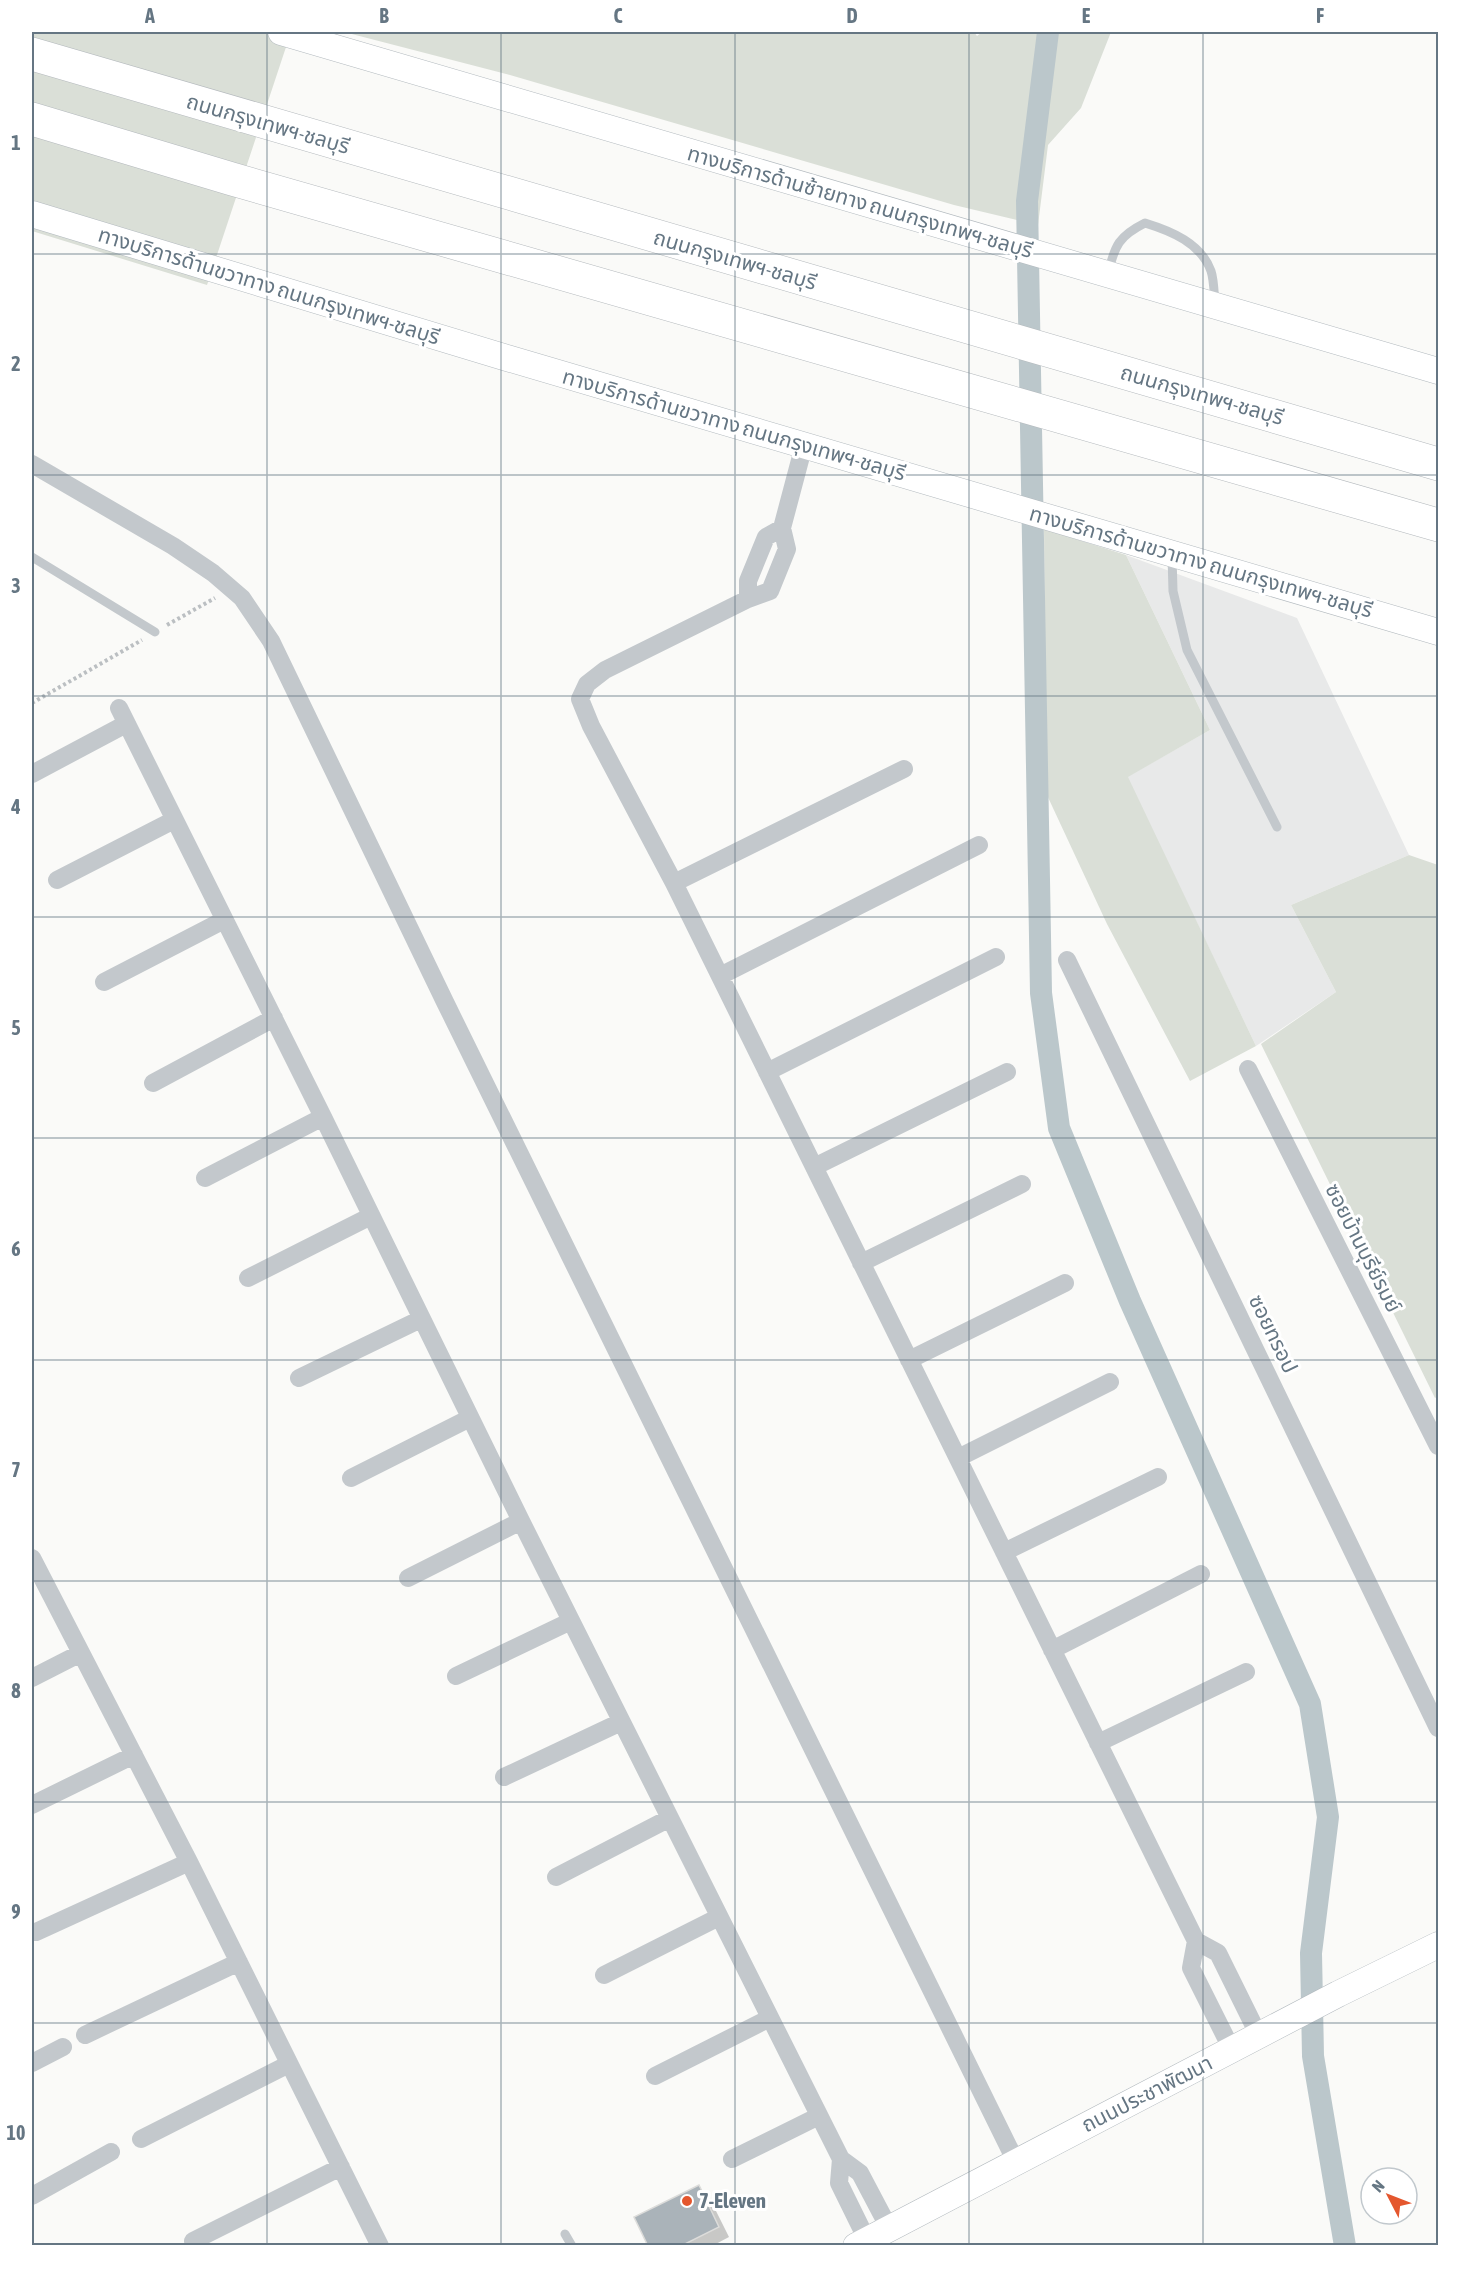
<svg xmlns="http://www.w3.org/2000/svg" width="1470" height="2277" font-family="'Asap Condensed','Noto Sans Thai',sans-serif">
	<rect width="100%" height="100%" fill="#fafaf8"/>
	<path fill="#e8e9e9" d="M1126,555L1297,618L1409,855L1291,905L1336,992L1256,1046L1127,777L1210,730Z"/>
	<path fill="#dadfd7" d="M32,32H291L207,285L32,231Z
		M344,32H974L977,36L982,32H1111L1081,108L1048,145L1038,225L954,205L510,75Z
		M1044,529L1126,555L1210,730L1128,777L1256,1046L1190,1081L1107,924L1046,793Z
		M1409,855L1438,865V1185L1436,1187L1438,1192V1396L1435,1398L1261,1044L1336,992L1291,905Z"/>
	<path fill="#0003" d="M699,2187L709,2197L729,2237L712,2246H649Z"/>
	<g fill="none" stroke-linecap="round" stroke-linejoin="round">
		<path stroke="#bbc7cb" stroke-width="22" d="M1048,32L1027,201L1041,993L1059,1128L1130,1301L1310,1704L1328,1817L1311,1953L1313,2056L1345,2246"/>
	</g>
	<path fill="#aab3b9" stroke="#dcdcda" stroke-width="1.5" d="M699,2185L719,2227L681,2246H648L634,2217Z"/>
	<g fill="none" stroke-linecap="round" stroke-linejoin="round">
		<g stroke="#b3babf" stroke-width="27">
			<path id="secondary" d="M281,32L1438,371
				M32,214L507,358L1438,632
				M856,2246L1338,1994L1438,1945"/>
		</g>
		<g stroke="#b4b9bd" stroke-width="34">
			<path id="highway" d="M32,54L1438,464
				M32,119L232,179L1438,525"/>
		</g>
		<path stroke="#bbbfc2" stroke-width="4" stroke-dasharray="3 3" stroke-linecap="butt" d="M167,625L215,598
			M32,703L142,640"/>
		<path stroke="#c3c8cc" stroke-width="9" d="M1108,273C1115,245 1119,236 1145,223C1171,231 1201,243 1211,271C1214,280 1214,293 1215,304
			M1172,556L1173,591L1187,650L1277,827
			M32,557L155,632
			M565,2234L572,2246"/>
		<path stroke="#c3c8cc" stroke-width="18" d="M804,445L782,528L787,549L770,591L748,599L605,670L587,684L580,699L591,726L674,883L1196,1941L1218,1953L1259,2036
			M32,464L173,546L213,573L242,598L271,641L445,1002L1016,2162
			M748,599V581L766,537L782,528
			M119,708L323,1117L521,1521L841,2159L860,2173L889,2228
			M32,774L126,724
			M57,880L174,820
			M674,883L904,769
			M1067,960L1438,1728
			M720,976L979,845
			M104,982L224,920
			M1248,1069L1438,1446
			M767,1072L996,957
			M153,1083L274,1018
			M814,1167L1007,1072
			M205,1178L323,1117
			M861,1263L1022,1184
			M248,1278L371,1216
			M909,1360L1065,1283
			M299,1378L421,1319
			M958,1458L1110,1382
			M351,1478L470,1418
			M1004,1552L1158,1477
			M32,1558L189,1862L380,2246
			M408,1578L521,1521
			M1052,1650L1201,1574
			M456,1676L571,1621
			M32,1678L81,1653
			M1098,1743L1246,1672
			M504,1777L621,1722
			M32,1805L134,1755
			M556,1877L670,1818
			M36,1932L189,1862
			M1196,1941L1191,1968L1232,2050
			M604,1975L719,1917
			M85,2035L239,1962
			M32,2063L63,2047
			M655,2076L770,2018
			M141,2139L289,2064
			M732,2159L819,2116
			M841,2159L839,2183L867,2240
			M32,2196L111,2152
			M193,2241L341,2167"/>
		<use href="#secondary" stroke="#fff" stroke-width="26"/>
		<use href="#highway" stroke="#fff" stroke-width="33"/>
	</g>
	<path fill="none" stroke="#657683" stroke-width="1.5" stroke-opacity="0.55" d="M267,32V2246M501,32V2246M735,32V2246M969,32V2246M1203,32V2246M32,254H1438M32,475H1438M32,696H1438M32,917H1438M32,1138H1438M32,1360H1438M32,1581H1438M32,1802H1438M32,2023H1438"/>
	<circle fill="#e4572e" stroke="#fff" stroke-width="2" cx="687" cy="2201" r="6"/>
	<g text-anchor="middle" stroke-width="6" stroke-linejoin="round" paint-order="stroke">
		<g font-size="21" fill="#657683" stroke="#fff">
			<text transform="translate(268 124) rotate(16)" y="7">ถนนกรุงเทพฯ-ชลบุรี</text>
			<text transform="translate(860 202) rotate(16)" y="7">ทางบริการด้านซ้ายทาง ถนนกรุงเทพฯ-ชลบุรี</text>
			<text transform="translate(735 260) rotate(16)" y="7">ถนนกรุงเทพฯ-ชลบุรี</text>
			<text transform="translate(269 286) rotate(17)" y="7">ทางบริการด้านขวาทาง ถนนกรุงเทพฯ-ชลบุรี</text>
			<text transform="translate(1202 395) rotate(16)" y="7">ถนนกรุงเทพฯ-ชลบุรี</text>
			<text transform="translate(734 425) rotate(16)" y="7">ทางบริการด้านขวาทาง ถนนกรุงเทพฯ-ชลบุรี</text>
			<text transform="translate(1201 562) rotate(16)" y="7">ทางบริการด้านขวาทาง ถนนกรุงเทพฯ-ชลบุรี</text>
			<text transform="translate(1363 1248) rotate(63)" y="7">ซอยบ้านบุรีย์รมย์</text>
			<text transform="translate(1273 1334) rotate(64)" y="7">ซอยทรอป</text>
			<text transform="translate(1147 2094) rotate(-27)" y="7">ถนนประชาพัฒนา</text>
		</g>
		<g font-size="21" font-weight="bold" fill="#657683" stroke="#fff" text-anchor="start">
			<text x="699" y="2208">7-Eleven</text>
		</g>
	</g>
	<rect width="1470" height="2277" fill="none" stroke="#ffffff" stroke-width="66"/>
	<g transform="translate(1389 2196) rotate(312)"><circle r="28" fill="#ffffff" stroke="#c1c8cd" stroke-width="1.5"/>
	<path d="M0-4.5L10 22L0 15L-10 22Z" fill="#e4572e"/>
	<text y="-9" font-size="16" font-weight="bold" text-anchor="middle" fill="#657683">N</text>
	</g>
	<rect x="33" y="33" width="1404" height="2211" fill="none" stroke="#657683" stroke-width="2"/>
	<g font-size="20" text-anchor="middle" font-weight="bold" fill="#657683">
		<text x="150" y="23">A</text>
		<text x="384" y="23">B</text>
		<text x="618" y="23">C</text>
		<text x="852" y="23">D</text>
		<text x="1086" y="23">E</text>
		<text x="1320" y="23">F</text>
		<text x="16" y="150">1</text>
		<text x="16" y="371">2</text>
		<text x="16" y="593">3</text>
		<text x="16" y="814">4</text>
		<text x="16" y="1035">5</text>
		<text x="16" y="1256">6</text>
		<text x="16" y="1477">7</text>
		<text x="16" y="1698">8</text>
		<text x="16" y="1919">9</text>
		<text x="16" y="2140">10</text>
	</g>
</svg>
